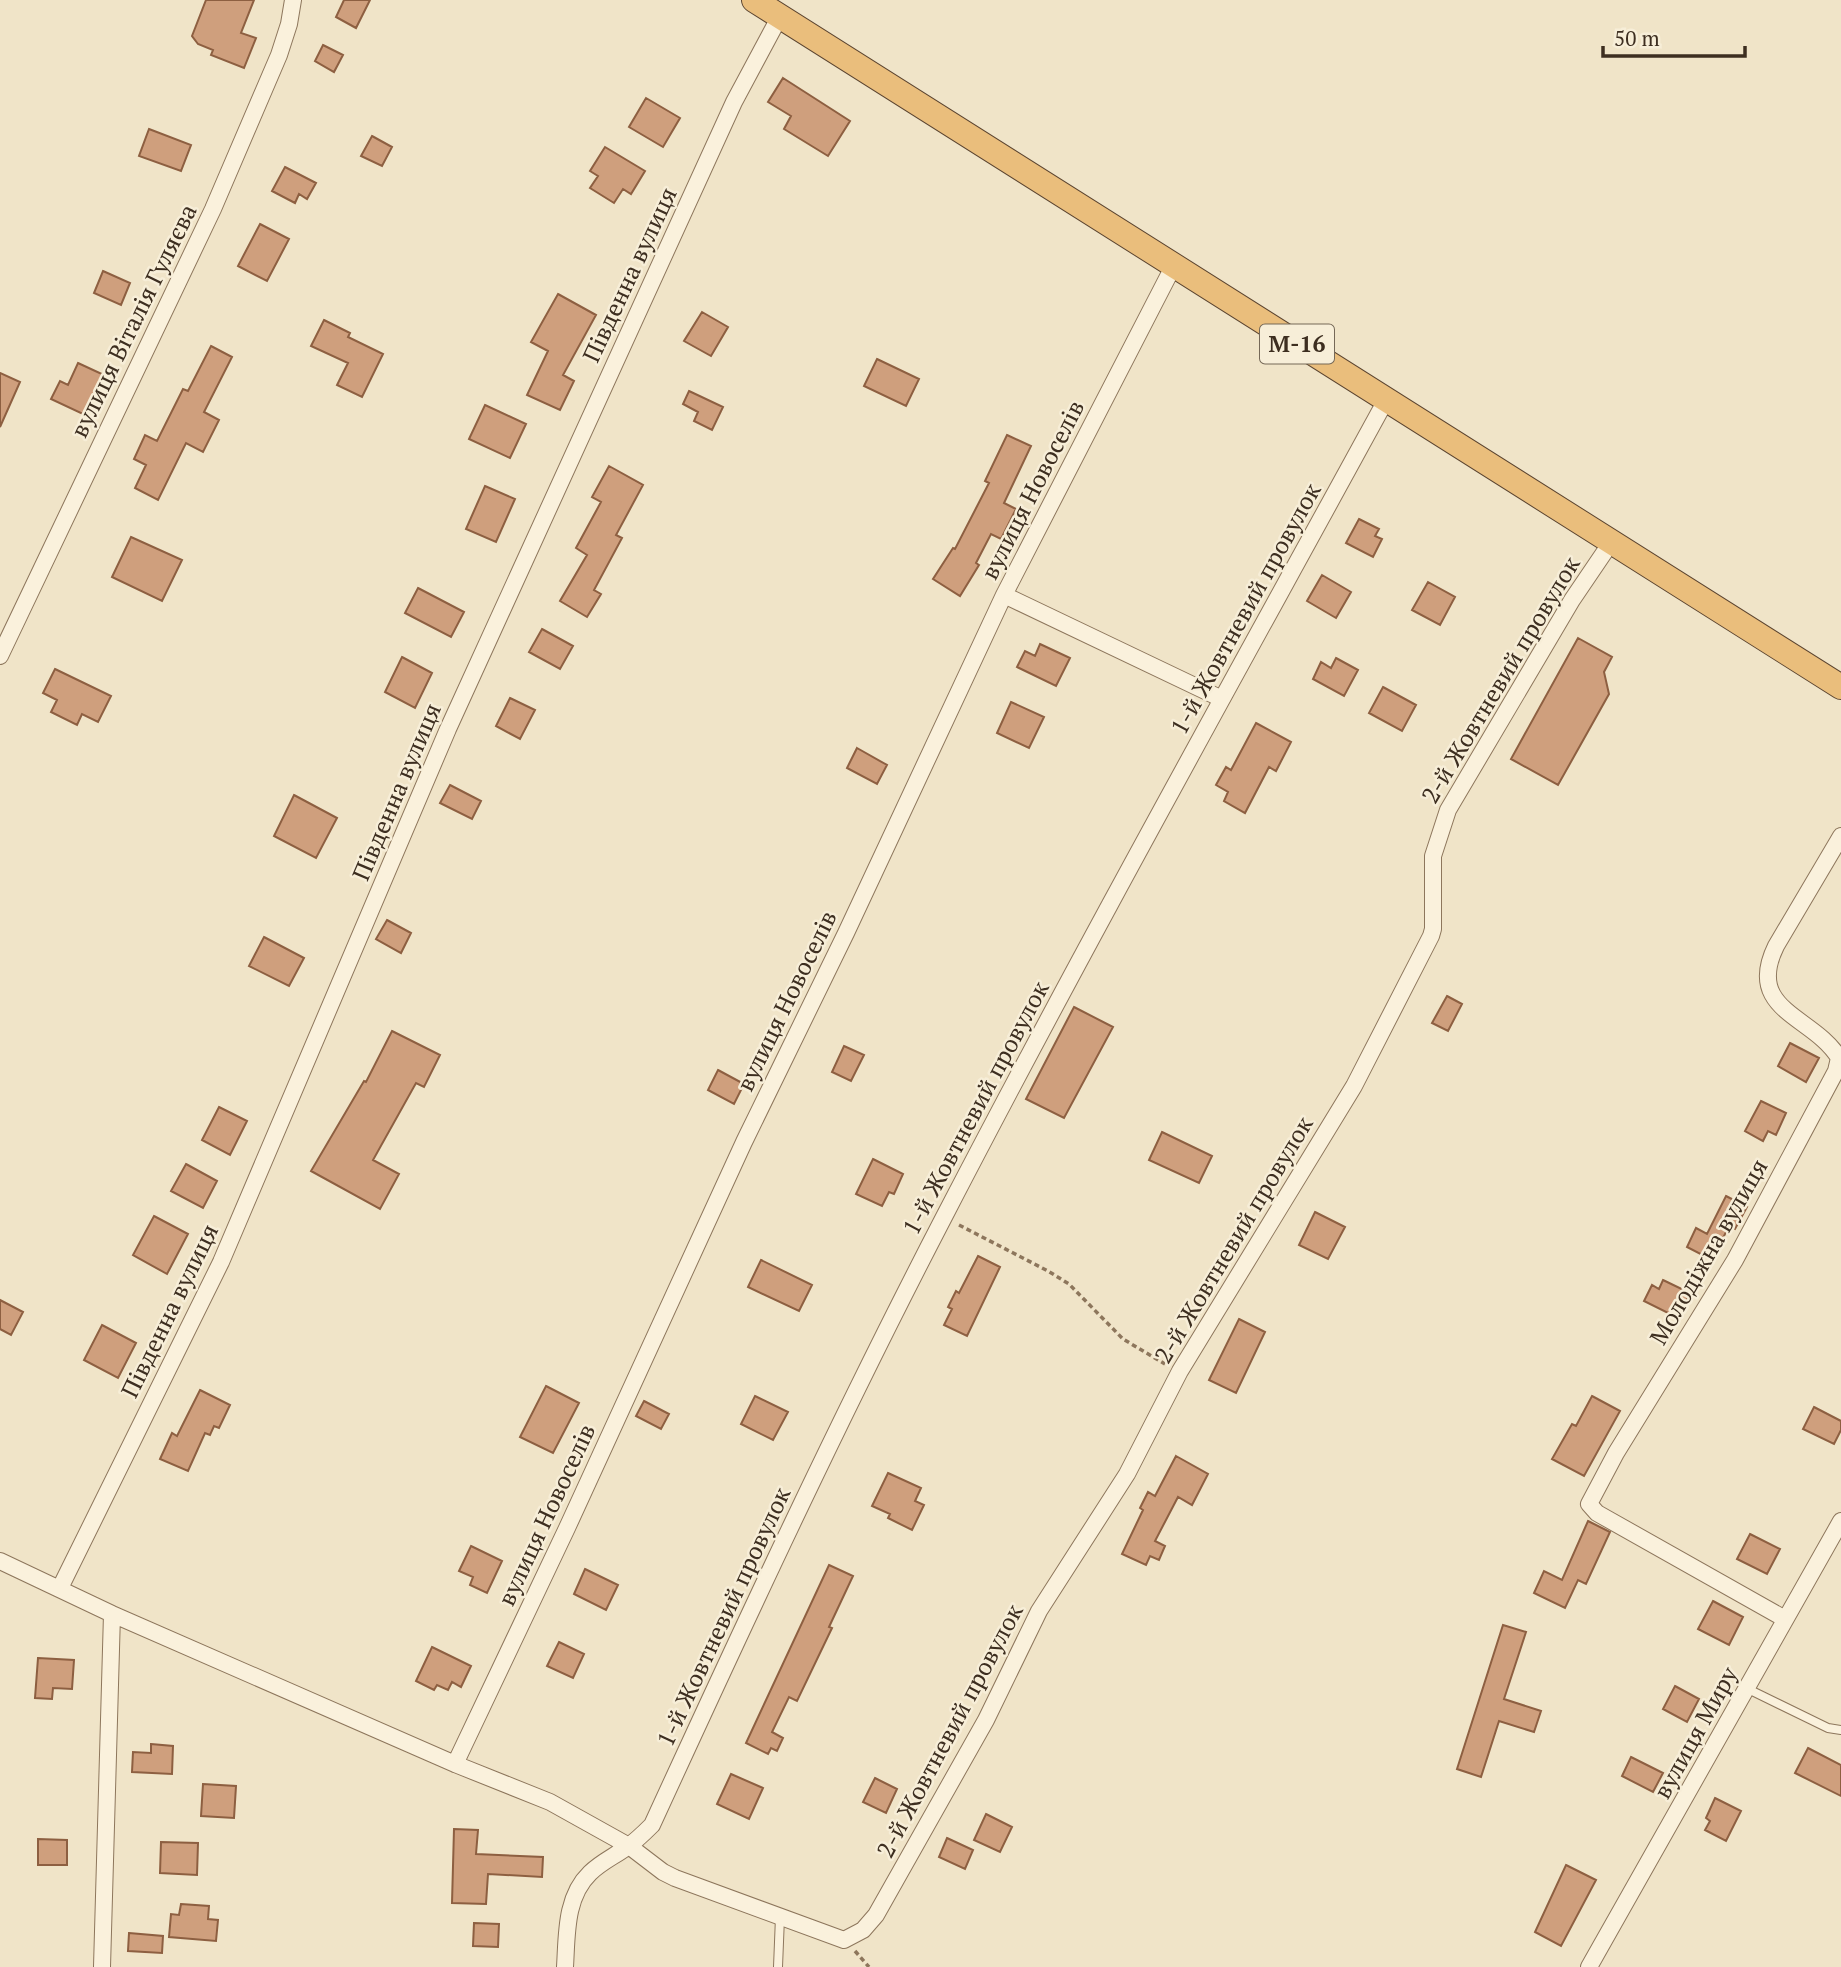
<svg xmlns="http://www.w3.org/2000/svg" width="1841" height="1967" font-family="'PT Serif',serif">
	<rect width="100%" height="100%" fill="#f0e4c8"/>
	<path fill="#cf9f7d" stroke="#8d5f41" stroke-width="2" d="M206,0H254L241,33L256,38L244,68L211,55L213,50L198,44L192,36Z
		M344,0H370L356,28L336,17Z
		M323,45L343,55L334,72L315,61Z
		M783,78L850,121L828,156L784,129L791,116L768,102Z
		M646,98L680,118L663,147L629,127Z
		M149,129L191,145L181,171L139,156Z
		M372,136L392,147L382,166L361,156Z
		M605,147L645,171L631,194L623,189L614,203L590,188L598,176L590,171Z
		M285,167L316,183L307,199L299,194L295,203L272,191Z
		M260,224L289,239L267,281L238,266Z
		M103,271L130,283L121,305L94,293Z
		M558,294L596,315L563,375L574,381L560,410L527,395L548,351L531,342Z
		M702,312L728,327L711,356L684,341Z
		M324,320L350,333L348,337L383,354L362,397L337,385L348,363L311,346Z
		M211,346L232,357L204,412L219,420L203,452L186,443L158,500L135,488L146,465L134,459L145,435L157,441L183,389L188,391Z
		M877,359L919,379L906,406L864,386Z
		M78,363L104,375L85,415L51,399L60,381L68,385Z
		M0,373L20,382L0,427Z
		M689,391L723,407L712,430L694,421L698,412L683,404Z
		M485,405L526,424L510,458L469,439Z
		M1007,435L1031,446L1004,503L1016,509L1001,539L991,534L976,563L979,565L960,596L933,579L953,548L955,549L989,483L985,481Z
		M609,466L643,485L616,535L622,538L594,590L601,594L587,617L560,601L587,555L576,548L601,502L592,497Z
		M485,486L515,499L496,542L466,529Z
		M1359,519L1379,529L1375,536L1382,539L1373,557L1346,543Z
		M131,537L182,560L162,601L112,577Z
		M1322,575L1351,592L1336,618L1307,601Z
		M1428,582L1455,597L1440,625L1412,610Z
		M418,588L464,612L451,637L405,613Z
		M542,629L573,646L560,669L529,652Z
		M1578,638L1612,657L1604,672L1609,694L1558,785L1511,759Z
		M1040,644L1070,658L1056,686L1017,667L1025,651L1035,656Z
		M402,657L432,673L415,708L385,692Z
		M1336,658L1358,670L1344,696L1313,679L1321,662L1331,668Z
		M55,669L111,696L98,722L82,714L77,725L51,712L57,700L43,693Z
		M1383,687L1416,705L1402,731L1369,713Z
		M510,698L535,710L520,739L496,726Z
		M1011,702L1044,717L1029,748L997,733Z
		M1256,723L1291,742L1276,771L1269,767L1245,813L1224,801L1228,792L1216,785L1226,767L1231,770Z
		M857,748L887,765L877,784L847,768Z
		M450,785L481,801L472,819L440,803Z
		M294,795L337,818L316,858L274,836Z
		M387,920L411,933L401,953L376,939Z
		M264,937L304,958L289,986L249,966Z
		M1447,996L1462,1004L1448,1031L1432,1023Z
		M1074,1007L1113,1027L1064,1118L1026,1099Z
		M392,1031L440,1055L424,1087L416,1083L373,1160L399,1174L380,1209L311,1171L364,1081L366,1082Z
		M1790,1043L1819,1058L1806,1082L1778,1066Z
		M844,1046L864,1055L851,1081L832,1072Z
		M718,1070L744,1084L734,1104L708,1090Z
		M1761,1101L1786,1113L1776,1135L1768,1131L1763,1141L1745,1131Z
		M219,1107L247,1121L230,1155L202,1140Z
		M1162,1132L1212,1156L1199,1183L1149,1160Z
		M873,1159L903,1174L894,1194L889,1192L882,1206L856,1194Z
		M186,1164L217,1181L203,1208L171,1191Z
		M1726,1196L1747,1207L1735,1229L1729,1226L1712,1260L1687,1247L1696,1228L1707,1234Z
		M1315,1212L1345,1227L1328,1259L1299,1245Z
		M154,1216L188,1234L167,1274L133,1255Z
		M978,1256L1000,1267L967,1336L944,1325L952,1309L948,1307L956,1291L959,1293Z
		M761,1260L812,1285L799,1311L748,1287Z
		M1663,1280L1690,1293L1678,1318L1644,1301L1652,1285L1659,1289Z
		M0,1300L23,1312L11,1335L0,1329Z
		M1239,1319L1265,1332L1236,1393L1209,1380Z
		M102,1325L136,1343L118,1378L84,1360Z
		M546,1386L579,1403L553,1453L520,1437Z
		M200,1390L230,1405L219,1428L214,1426L210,1435L205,1433L188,1471L160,1459L172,1433L177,1436Z
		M755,1396L788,1412L773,1440L741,1424Z
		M1592,1396L1620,1411L1584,1476L1552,1459L1572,1424L1576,1426Z
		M644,1401L669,1414L661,1429L636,1416Z
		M1814,1407L1841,1421V1430L1834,1444L1803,1429Z
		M1176,1456L1208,1474L1192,1505L1178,1497L1155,1541L1165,1546L1159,1560L1150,1556L1146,1565L1122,1554L1143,1510L1140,1508L1148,1492L1155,1496Z
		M888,1473L921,1488L915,1501L924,1505L912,1530L888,1518L890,1514L872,1506Z
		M1588,1521L1610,1532L1586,1584L1578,1580L1565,1608L1534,1593L1544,1571L1562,1580Z
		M1750,1534L1780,1549L1767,1574L1737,1559Z
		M471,1546L502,1561L487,1593L470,1585L473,1577L459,1571Z
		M829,1565L853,1576L829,1627L832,1628L797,1701L789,1697L772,1732L783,1738L777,1751L771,1748L768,1754L746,1743Z
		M585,1569L618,1585L606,1610L574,1594Z
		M1713,1601L1743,1617L1729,1645L1698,1629Z
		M1503,1625L1526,1632L1504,1699L1541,1711L1534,1732L1499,1721L1481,1777L1457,1769Z
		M559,1642L584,1654L573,1678L547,1666Z
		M432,1647L471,1666L461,1687L452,1682L448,1690L437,1685L434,1690L416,1681Z
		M38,1658L74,1660L72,1689L53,1688L52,1699L35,1698Z
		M1675,1686L1699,1699L1687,1722L1663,1709Z
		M151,1744L173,1746L172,1774L132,1772L133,1752L151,1753Z
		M1808,1748L1841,1765V1796L1795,1773Z
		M1631,1757L1663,1773L1653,1792L1622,1776Z
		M731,1774L763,1788L749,1819L717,1804Z
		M875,1778L897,1789L886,1813L863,1802Z
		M203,1784L236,1786L234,1818L201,1816Z
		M1715,1798L1741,1811L1726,1841L1705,1830L1710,1821L1706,1818Z
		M986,1814L1012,1827L1000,1852L974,1840Z
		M454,1829L478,1830L476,1854L543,1857L542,1877L488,1874L486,1904L452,1903Z
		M947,1838L973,1850L965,1869L939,1857Z
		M38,1839L67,1840V1865H38Z
		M161,1842L198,1843L197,1875L160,1873Z
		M1566,1865L1596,1880L1561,1946L1535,1932Z
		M181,1904L209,1906L208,1919L218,1920L216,1941L169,1937L171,1914L179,1915Z
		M474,1923L499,1924L498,1947L473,1946Z
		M129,1933L163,1936L162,1953L128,1951Z"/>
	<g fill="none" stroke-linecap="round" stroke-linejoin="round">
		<g stroke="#8d765c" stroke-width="10">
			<path id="service" d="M1748,1689L1828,1728L1841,1730
				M778,1967L780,1917"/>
		</g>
		<g stroke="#8d765c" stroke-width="18">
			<path id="minor" d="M1004,595L1222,699
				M0,656L213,209L279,55L289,24L293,0
				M0,1561L112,1614L455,1764L550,1802L629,1846L663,1872L675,1878L844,1940L863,1930L876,1915L986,1720L1039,1611L1127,1474L1180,1371L1354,1086L1431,936L1433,929V856L1448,810L1572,600L1612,541
				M60,1588L221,1262L448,729L734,102L780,16
				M1785,1619L1597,1513L1589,1504L1616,1453L1735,1260L1836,1071L1839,1058C1814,1016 1744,1011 1776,946L1841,836
				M455,1764L567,1528L744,1142L846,933L1004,595L1174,265
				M102,1967L112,1614
				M565,1967C567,1935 565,1897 590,1873C601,1862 615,1856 627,1847C636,1841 644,1833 652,1825C746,1620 841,1415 945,1215C1087,941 1238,671 1386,400
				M1589,1967L1841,1521"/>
		</g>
		<g stroke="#5b4430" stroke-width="26">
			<path id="trunk" d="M754,0L1841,687"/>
		</g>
		<path stroke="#8d765c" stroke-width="3.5" stroke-dasharray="5 3.5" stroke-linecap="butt" d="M959,1225L1048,1271L1069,1284L1123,1339L1165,1364
			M855,1951L869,1967"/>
		<use href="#service" stroke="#faf1dc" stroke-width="8"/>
		<use href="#minor" stroke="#faf1dc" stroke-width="16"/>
		<use href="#trunk" stroke="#eabe7c" stroke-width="24"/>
	</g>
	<g text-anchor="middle" stroke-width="5" stroke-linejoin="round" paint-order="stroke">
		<rect fill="#f7eed8" stroke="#756857" stroke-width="2" x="1260" y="324.5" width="74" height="39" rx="5"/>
		<g font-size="23" font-weight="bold" fill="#3d2e20">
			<text x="1297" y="352">М-16</text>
		</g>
		<g font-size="24" fill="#3d2e20" stroke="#f7eed8">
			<text transform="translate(630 275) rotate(-65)" y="8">Південна вулиця</text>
			<text transform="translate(134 321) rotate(-64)" y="8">вулиця Віталія Гуляєва</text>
			<text transform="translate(1033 490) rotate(-63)" y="8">вулиця Новоселів</text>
			<text transform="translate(1246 609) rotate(-61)" y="8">1-й Жовтневий провулок</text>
			<text transform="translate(1501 680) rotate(-59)" y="8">2-й Жовтневий провулок</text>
			<text transform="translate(397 792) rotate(-67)" y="8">Південна вулиця</text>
			<text transform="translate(787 1001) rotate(-64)" y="8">вулиця Новоселів</text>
			<text transform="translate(976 1108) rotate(-62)" y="8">1-й Жовтневий провулок</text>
			<text transform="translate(1234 1240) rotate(-59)" y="8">2-й Жовтневий провулок</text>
			<text transform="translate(1709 1252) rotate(-60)" y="8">Молодіжна вулиця</text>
			<text transform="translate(170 1311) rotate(-64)" y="8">Південна вулиця</text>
			<text transform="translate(547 1515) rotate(-65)" y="8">вулиця Новоселів</text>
			<text transform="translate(724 1617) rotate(-65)" y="8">1-й Жовтневий провулок</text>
			<text transform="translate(950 1731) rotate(-62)" y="8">2-й Жовтневий провулок</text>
			<text transform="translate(1696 1733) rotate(-61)" y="8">вулиця Миру</text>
		</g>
	</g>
	<path d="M1603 46v10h142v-10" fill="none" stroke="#3d2e20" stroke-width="3.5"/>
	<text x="1614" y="46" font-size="21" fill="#3d2e20" stroke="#f7eed8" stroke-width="5" paint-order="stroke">50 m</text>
</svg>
